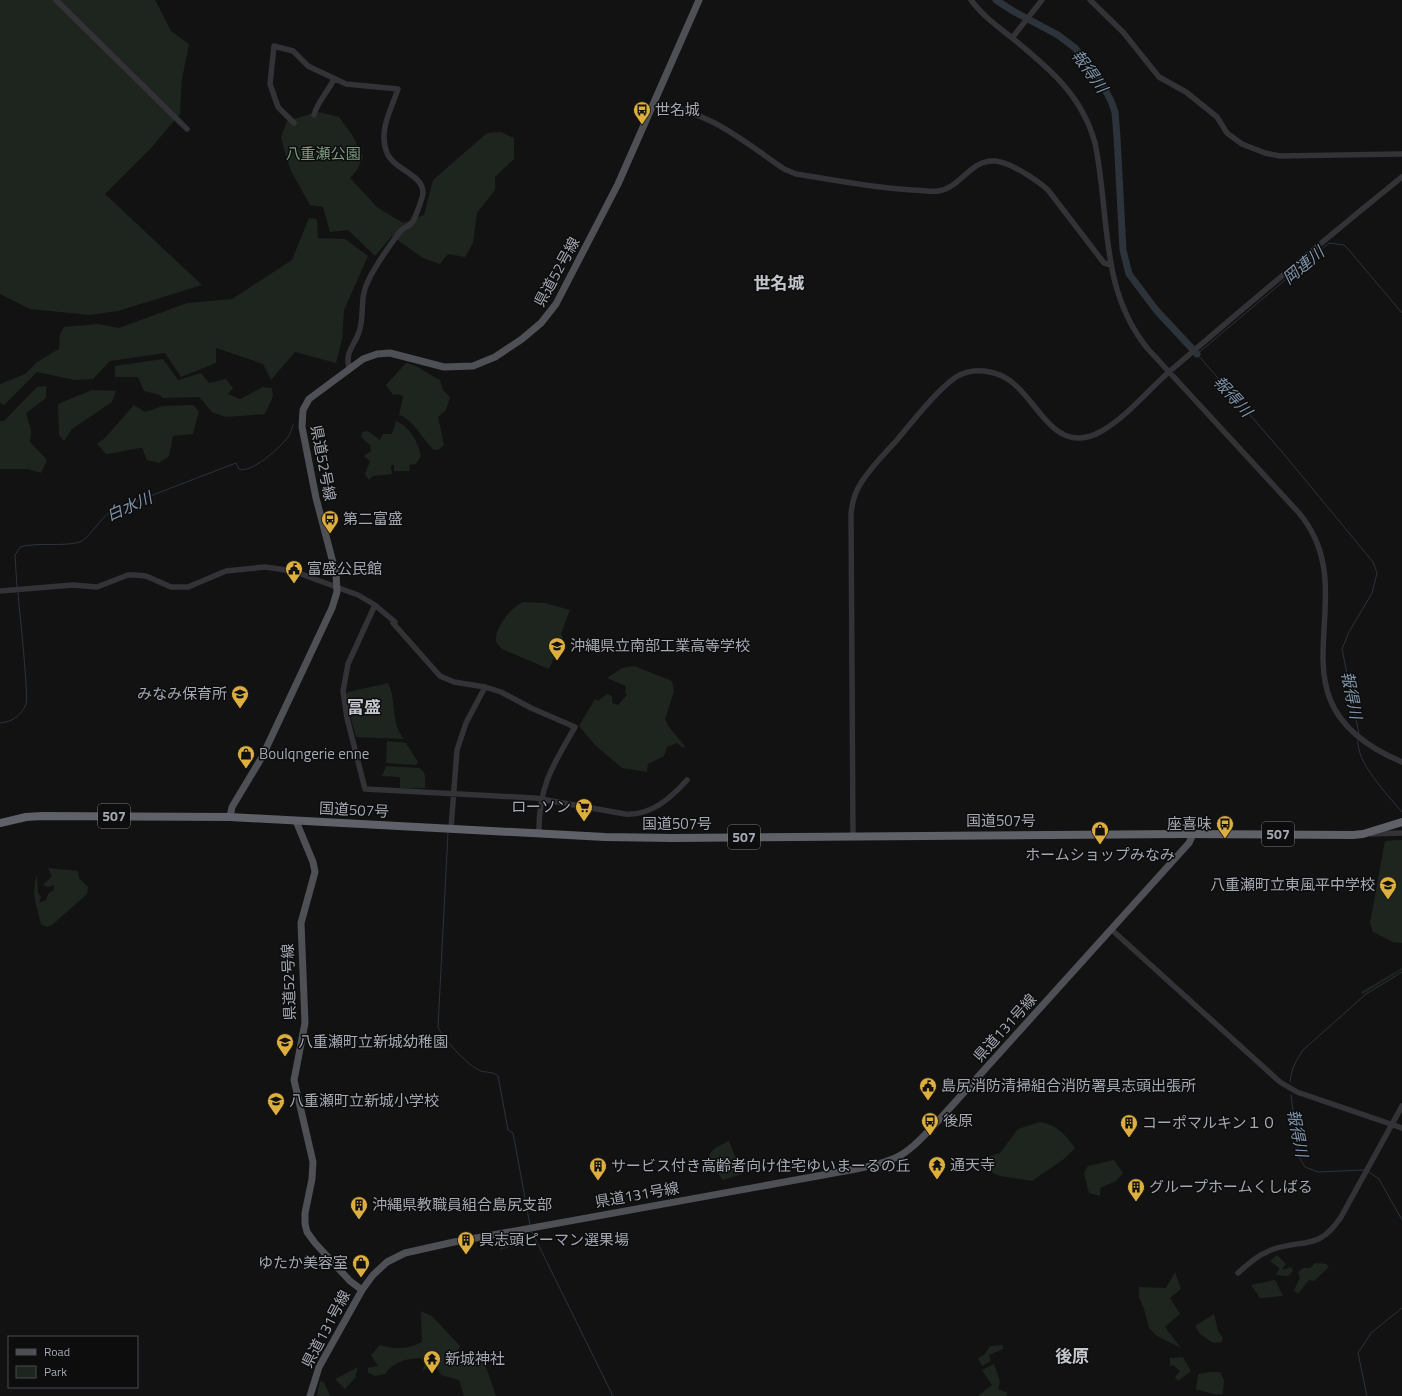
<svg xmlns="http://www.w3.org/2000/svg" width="1402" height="1396" font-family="'Titillium Web','Noto Sans JP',sans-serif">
	<rect width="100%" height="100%" fill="#121213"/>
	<path fill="#1e251f" d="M0,0H155L171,31L189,44L182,79L180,114L151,148L105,194L202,285L118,311L90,315L30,309L0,294Z
		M318,112L339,117L353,136L363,157L357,170L350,178L378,208L403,223L424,215L433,180L487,133L501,132L514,138V159L495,177V190L477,213L473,243L465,257L448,254L440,264L423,258L392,236L375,256L348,230L330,232L323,207L310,205L291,171L285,153L281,137L287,121Z
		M309,218L317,219L318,238L345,239L368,256L344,310L342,340L336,363L295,352L271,380L263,364L216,348V363L181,377L165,353L110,361L93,379L75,380L37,372L4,405L0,403V384L25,374L37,362L59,349L60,334L64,327L98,324L119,328L187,303L232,299L292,260Z
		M163,359L178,380L201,373L209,383L226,379L233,388L228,394L240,399L263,387L272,388L273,396L265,414L225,417L212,412L199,397L162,398L160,395L144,391L138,377H115V366Z
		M406,363C420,366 427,374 440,380L443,390L450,397L446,410L438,417L444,445L440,449L434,450C422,439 414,420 399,415L403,397L399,394L393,395L386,385Z
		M46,386V398L26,413L31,430L30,442L47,460L41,473L28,469H0V421H4L37,387Z
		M92,390L116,391L112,402L72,429L64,441L59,435L58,404Z
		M134,405L145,412L163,406L193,405L199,411L193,434L173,436L169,456L159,463L147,460L142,448C129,449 119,453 106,454L97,444L105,438Z
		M396,421C411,428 417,440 421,456L416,464L409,465L410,471H394V464L391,466L392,474L373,476L369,480L365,474L370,461L364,456L371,451L370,445L361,437L362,432L368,431L380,440L383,434H392Z
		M524,602L545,603L570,610L561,634L563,637L549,669L502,649C499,646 495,643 496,638C497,625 512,606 524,602Z
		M634,666L672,681L674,691L665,719L668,726L685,746L683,748L677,743L667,747L664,756L648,764L647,772L622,768L595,745L579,726L595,699L598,701L607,694L612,696V703L618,705L627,695L625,691L626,686L607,678L622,668Z
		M388,683C397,700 390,723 404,739L356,737L349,712L346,694L348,692Z
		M387,741L406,743L418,762L416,765L386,763Z
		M386,766L419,768C427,772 425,780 425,788H400V777L382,776Z
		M1402,840V943L1393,942L1373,932L1370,923L1385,841Z
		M48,868L78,871L79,878L88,887L87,894L52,925L47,927L41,924C36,902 31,896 37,874L38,893L41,897L39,903L46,900L48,894L54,890V885L48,887L43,885L52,876Z
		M1402,968V970L1363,994L1361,992Z
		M1040,1122C1057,1125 1065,1134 1075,1148L1064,1159L1032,1181L1000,1176L987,1170L988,1157L1000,1153L1018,1129Z
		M729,1141L742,1174L723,1180L717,1172L713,1173C705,1152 710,1150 729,1141Z
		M1114,1160L1123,1173L1116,1181L1100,1188V1196L1089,1193L1084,1173L1088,1166Z
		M521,1234L522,1244L500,1250L498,1238Z
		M1277,1255L1286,1264L1282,1270L1291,1267L1293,1271L1288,1276L1276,1275L1279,1268L1270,1261Z
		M1315,1263L1326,1264L1329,1267L1314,1281L1309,1280L1298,1294L1294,1290L1300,1278L1298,1272L1303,1268H1310Z
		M1175,1272L1181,1289L1170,1298L1180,1314L1165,1327L1181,1348L1157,1336L1149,1328L1144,1309L1139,1297V1287L1166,1288Z
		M1275,1280L1283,1296L1260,1298L1251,1285Z
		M421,1311L432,1316L460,1346L456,1354L463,1360L469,1351L483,1358L496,1396H464L459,1380L441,1375L437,1367L426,1368L422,1372L425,1363L421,1358C406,1359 394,1361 385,1374L375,1376L368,1373V1368L378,1366L371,1355L380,1345C394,1350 409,1349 422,1342Z
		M1214,1314L1218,1331L1223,1338L1222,1342L1213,1343L1200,1334L1195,1326Z
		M1003,1345V1349L989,1355L991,1361L982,1366L978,1358L984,1355L990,1346Z
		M1183,1357L1191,1371L1178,1381L1175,1377L1180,1371L1173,1365L1170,1366V1358Z
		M994,1364L1000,1382L998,1389L1008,1393L1006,1396H978L992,1385L982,1370Z
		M358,1367L355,1378L345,1389L335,1379Z
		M1211,1372H1220L1224,1380L1223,1394C1211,1396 1206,1390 1196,1390L1198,1374Z
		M320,1381L324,1382L330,1396H317Z"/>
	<path fill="#2c333a" d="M594,637L607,643L603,651L590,645Z"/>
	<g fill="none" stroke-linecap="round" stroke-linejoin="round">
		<path stroke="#2c333a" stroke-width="1" d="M17,588L15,555L20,547C37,542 64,547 80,542C88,539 101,518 111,511L236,463L239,469C251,474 281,447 288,437C290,434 292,429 293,425
			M0,723C12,722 21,716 26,704C29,698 19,607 18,593
			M1359,734L1342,649L1349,632L1372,593L1377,573L1373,562L1283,453L1197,354L1329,243L1344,245L1348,249L1402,313
			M1358,739C1355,762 1388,795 1402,812
			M448,833L438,1027C443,1039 466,1063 477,1069C484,1074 491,1070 498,1076L508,1130L513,1133L530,1225
			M1290,1082C1291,1069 1296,1061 1303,1050L1366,994L1402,972
			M1291,1095L1299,1157L1305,1167L1318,1172L1364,1170
			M1369,1172L1379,1179L1402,1220
			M532,1232L613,1396
			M1367,1396L1358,1353L1371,1333L1402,1308"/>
		<path stroke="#2c333a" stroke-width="7" d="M996,0L1013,11L1058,35L1075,48L1099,78L1111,101L1115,112L1117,137L1123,250L1129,274L1157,311L1197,354"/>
		<path stroke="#333337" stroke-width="5.5" d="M56,0L187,129
			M971,0C982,15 997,26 1011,37C1049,68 1082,95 1095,143C1110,214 1099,290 1148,349L1299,513C1371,599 1257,701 1402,762
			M1090,0L1123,32L1159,77L1186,92L1217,117L1227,133L1242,144L1265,153L1280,156L1402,154
			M1012,38L1042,0
			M654,104C711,112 739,138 784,169L796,174C835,180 874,188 913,190C922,190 930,192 938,191C961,188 970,159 995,161C1010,162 1037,180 1048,190L1104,263L1111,265
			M314,115C317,102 328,92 334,79
			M294,123L278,107L270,84L274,46L293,51L308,66L346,84L398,89C391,110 378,131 387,153C394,171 429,175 422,198C419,206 416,218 411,224C407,227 402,228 399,233C388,248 376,264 368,281C359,299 365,315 359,332C354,347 345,351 349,368
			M0,591L73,585L97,587L128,575H134L146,576L171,587H188L226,571L265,567L293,571L358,595L375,605L395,622
			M375,605L348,664L343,691L347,718L365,789L535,798L625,814C651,816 671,798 687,780
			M393,623L440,676L454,682L485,687L501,692L531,708L575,727C553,765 538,787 539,834
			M451,828L457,750L466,723L485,687
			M1371,834L1401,833
			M853,836L851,514C852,503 855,492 861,483C871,467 885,453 897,440C913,421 936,391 956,377C964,372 975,370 984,371C992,372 1002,375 1009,380C1038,399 1054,457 1100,432C1127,417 1147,391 1170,371C1247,305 1324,240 1402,177
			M1112,930L1280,1082L1297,1092L1402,1128
			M1238,1273C1248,1264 1258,1255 1271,1250C1302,1238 1318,1252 1341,1217L1402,1106"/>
		<path stroke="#4f5056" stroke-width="7" d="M230,817L232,807L262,757L332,608L337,592L336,574L316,498L302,427L303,410L309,399L363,359L377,354L390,353L444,367L473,366L495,357L522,339L541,323L556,304L618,184L699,0
			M296,821L313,862L315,872L301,923L305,1023L294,1080L313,1162L312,1179L305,1213V1224L307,1232L315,1243L350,1281L362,1290
			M310,1396L319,1367L362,1290L373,1275L387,1262L405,1253L454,1242L856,1169C902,1160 907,1154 939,1120L1189,843L1193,834"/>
		<path stroke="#606168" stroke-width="8" d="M0,823L26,817L42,816L230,817L605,837L673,838L1184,834L1353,835L1363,834L1402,822"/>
	</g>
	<defs>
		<g id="bus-pin" transform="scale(0.9)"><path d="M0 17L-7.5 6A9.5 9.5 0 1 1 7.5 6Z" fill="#ddaf3f" stroke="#0d0d0e"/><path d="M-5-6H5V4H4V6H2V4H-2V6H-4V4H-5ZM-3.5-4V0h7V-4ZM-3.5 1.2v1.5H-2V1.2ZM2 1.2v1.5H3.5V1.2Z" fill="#111"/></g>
		<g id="civic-pin" transform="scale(0.9)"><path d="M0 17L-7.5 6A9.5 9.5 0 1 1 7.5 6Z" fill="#ddaf3f" stroke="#0d0d0e"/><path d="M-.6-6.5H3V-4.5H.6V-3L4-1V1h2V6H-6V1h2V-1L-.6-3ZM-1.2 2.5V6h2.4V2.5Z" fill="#111"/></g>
		<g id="school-pin" transform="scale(0.9)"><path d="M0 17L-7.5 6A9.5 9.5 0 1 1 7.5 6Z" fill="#ddaf3f" stroke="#0d0d0e"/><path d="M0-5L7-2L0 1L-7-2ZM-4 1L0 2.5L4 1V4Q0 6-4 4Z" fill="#111"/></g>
		<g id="shop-pin" transform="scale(0.9)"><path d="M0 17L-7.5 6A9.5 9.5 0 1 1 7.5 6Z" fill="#ddaf3f" stroke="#0d0d0e"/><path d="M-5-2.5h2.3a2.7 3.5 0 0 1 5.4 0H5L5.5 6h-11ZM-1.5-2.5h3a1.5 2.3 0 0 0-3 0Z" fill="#111"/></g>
		<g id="supermarket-pin" transform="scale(0.9)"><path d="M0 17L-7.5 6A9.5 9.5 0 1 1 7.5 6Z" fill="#ddaf3f" stroke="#0d0d0e"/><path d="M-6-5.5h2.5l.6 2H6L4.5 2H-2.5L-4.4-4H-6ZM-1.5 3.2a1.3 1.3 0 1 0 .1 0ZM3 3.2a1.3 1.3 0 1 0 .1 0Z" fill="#111"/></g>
		<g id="building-pin" transform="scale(0.9)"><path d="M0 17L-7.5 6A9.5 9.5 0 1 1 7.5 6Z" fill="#ddaf3f" stroke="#0d0d0e"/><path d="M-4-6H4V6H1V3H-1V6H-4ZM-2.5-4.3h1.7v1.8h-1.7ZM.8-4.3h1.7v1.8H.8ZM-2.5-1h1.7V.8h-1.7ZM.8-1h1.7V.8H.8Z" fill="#111"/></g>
		<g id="temple-pin" transform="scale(0.9)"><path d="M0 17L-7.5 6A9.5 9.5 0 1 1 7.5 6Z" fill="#ddaf3f" stroke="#0d0d0e"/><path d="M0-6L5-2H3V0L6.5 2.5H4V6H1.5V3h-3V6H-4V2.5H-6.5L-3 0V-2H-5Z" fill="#111"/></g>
	</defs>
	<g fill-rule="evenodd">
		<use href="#bus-pin" x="642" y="110"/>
		<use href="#bus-pin" x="330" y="519"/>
		<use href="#civic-pin" x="294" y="569"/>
		<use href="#school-pin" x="557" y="646"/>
		<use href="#school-pin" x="240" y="694"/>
		<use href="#shop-pin" x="246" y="754"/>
		<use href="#supermarket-pin" x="584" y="807"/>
		<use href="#bus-pin" x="1225" y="824"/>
		<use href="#shop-pin" x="1100" y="830"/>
		<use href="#school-pin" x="1388" y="885"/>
		<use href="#school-pin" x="285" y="1042"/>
		<use href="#civic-pin" x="928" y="1086"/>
		<use href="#school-pin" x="276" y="1101"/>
		<use href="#bus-pin" x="930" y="1121"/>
		<use href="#building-pin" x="1129" y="1123"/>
		<use href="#temple-pin" x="937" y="1165"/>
		<use href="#building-pin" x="598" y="1166"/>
		<use href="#building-pin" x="1136" y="1187"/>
		<use href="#building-pin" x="359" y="1205"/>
		<use href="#building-pin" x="466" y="1240"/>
		<use href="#shop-pin" x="361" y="1263"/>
		<use href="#temple-pin" x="432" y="1359"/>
	</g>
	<g text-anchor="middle" stroke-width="3" stroke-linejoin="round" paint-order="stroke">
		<g fill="#0d0d0e" stroke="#777a81" stroke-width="1">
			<rect x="98" y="804" width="32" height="24" rx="3"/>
			<rect x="1262" y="822" width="32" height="24" rx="3"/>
			<rect x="728" y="825" width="32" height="24" rx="3"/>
		</g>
		<g font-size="14" font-weight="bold" fill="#a4a8b2">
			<text x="114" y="821">507</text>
			<text x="1278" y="839">507</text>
			<text x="744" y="842">507</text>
		</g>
		<g font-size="15" fill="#a4a8b2" stroke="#0d0d0e" text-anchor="start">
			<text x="655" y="115">世名城</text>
			<text x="343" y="524">第二富盛</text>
			<text x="307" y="574">富盛公民館</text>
			<text x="570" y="651">沖縄県立南部工業高等学校</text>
			<text x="227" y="699" text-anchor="end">みなみ保育所</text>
			<text x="259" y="759">Boulqngerie enne</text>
			<text x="571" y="812" text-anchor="end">ローソン</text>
			<text x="1212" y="829" text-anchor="end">座喜味</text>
			<text x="1100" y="860" text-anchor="middle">ホームショップみなみ</text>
			<text x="1375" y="890" text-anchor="end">八重瀬町立東風平中学校</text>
			<text x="298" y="1047">八重瀬町立新城幼稚園</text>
			<text x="941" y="1091">島尻消防清掃組合消防署具志頭出張所</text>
			<text x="289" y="1106">八重瀬町立新城小学校</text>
			<text x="943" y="1126">後原</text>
			<text x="1142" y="1128">コーポマルキン１０</text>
			<text x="950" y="1170">通天寺</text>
			<text x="611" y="1171">サービス付き高齢者向け住宅ゆいまーるの丘</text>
			<text x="1149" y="1192">グループホームくしばる</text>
			<text x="372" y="1210">沖縄県教職員組合島尻支部</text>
			<text x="479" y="1245">具志頭ピーマン選果場</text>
			<text x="348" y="1268" text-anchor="end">ゆたか美容室</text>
			<text x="445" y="1364">新城神社</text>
		</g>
		<g font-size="15" fill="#7d9b80" stroke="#0d0d0e">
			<text x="323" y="159">八重瀬公園</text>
		</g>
		<g font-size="15" fill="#a4a8b2" stroke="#0d0d0e">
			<text transform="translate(557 272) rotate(-61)" y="5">県道52号線</text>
			<text transform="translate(323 463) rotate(79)" y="5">県道52号線</text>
			<text transform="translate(354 810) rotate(3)" y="5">国道507号</text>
			<text x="1001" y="826">国道507号</text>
			<text x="677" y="829">国道507号</text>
			<text transform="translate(289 982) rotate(-92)" y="5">県道52号線</text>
			<text transform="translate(1005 1028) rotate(-48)" y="5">県道131号線</text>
			<text transform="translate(637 1195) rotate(-10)" y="5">県道131号線</text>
			<text transform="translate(326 1329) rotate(-62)" y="5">県道131号線</text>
		</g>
		<g font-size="16" font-style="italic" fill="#7f94aa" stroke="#0d0d0e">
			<text transform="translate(1090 71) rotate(54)" y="6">報得川</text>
			<text transform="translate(1303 265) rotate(-40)" y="6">岡連川</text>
			<text transform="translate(1233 396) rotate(48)" y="6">報得川</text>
			<text transform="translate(129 506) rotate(-24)" y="6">白水川</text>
			<text transform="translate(1352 695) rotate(79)" y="6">報得川</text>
			<text transform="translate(1298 1133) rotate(79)" y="6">報得川</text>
		</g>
		<g font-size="17" font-weight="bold" fill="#c5c7ce" stroke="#0d0d0e">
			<text x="779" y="289">世名城</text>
			<text x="364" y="713">富盛</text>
			<text x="1072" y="1362">後原</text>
		</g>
	</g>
	<rect x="8" y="1336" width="130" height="52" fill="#0d0d0e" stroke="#494b50"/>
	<rect x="16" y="1349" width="20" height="6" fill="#4f5056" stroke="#494b50"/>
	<text x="44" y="1356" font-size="12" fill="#a4a8b2">Road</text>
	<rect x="16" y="1366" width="20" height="12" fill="#1e251f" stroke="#494b50"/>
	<text x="44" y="1376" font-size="12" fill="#a4a8b2">Park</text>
</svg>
